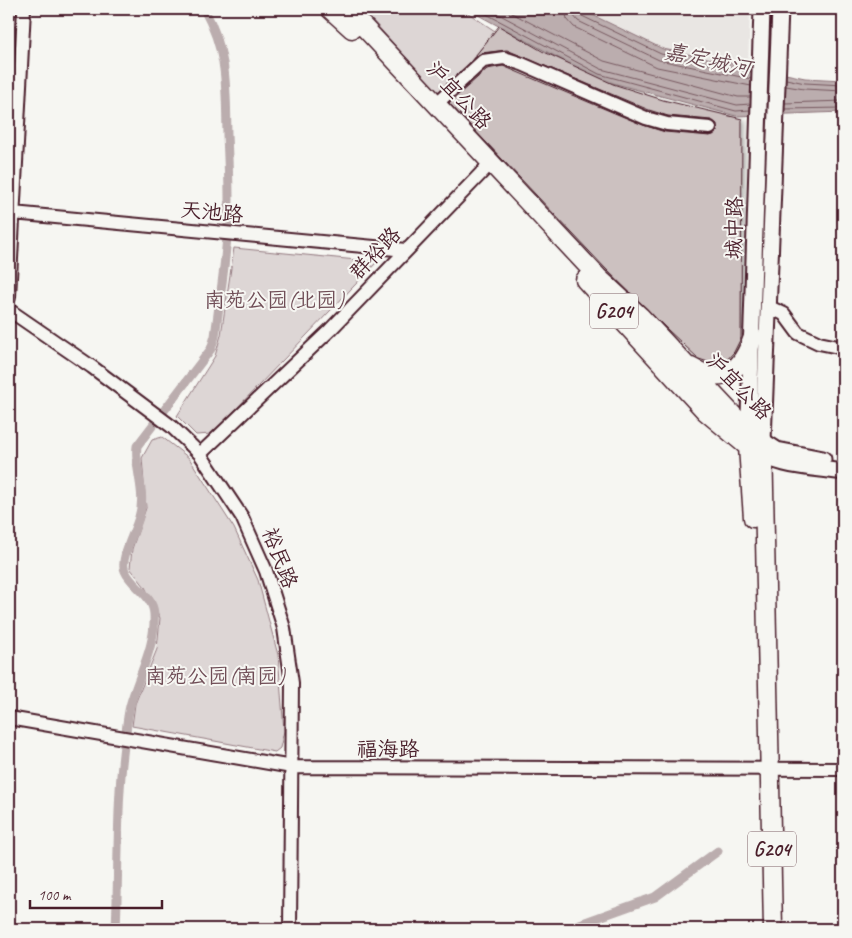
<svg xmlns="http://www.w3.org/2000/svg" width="852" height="938" font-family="Caveat,'LXGW WenKai TC',sans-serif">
	<defs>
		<filter id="shadow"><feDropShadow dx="3" dy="2" stdDeviation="2.5" flood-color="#0004"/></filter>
	</defs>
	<rect width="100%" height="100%" fill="#f6f6f2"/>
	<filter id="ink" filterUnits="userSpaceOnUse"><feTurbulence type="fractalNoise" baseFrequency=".02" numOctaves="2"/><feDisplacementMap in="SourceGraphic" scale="10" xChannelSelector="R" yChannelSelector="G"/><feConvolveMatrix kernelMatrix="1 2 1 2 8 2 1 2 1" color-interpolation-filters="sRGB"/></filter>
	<g filter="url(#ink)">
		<path fill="#e9e6e3" d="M580,9H750L748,67L662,49Z"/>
		<path fill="#ddd6d5" stroke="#947a80" d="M358,9H462L495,31L442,97L373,21Z
			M234,248L377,262L212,434L196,435L177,416L215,356L221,335Z
			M162,437L189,458L234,528L258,580L278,655L284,731L280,748L275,752L132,726L135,704L157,649L160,618L145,587L130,568L132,549L146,508L142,458L152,440Z"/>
		<path fill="#bbadae" stroke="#8e747a" d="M467,9H580L663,49L805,78L843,80V112L736,116L597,79Z"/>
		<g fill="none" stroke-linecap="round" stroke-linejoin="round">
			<path stroke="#77585f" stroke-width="1" d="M477,9L599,74L736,111L750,110
				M489,9L601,69L737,105L750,104
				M504,9L604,61L738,97H750
				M565,9L567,19L574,27L657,67L751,86
				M572,9L573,15L578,21L659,60L751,79
				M579,9L582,16L661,54L751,72
				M786,79L805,83L843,85
				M786,86L804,89L843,91
				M785,103L843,101
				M785,109L843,108"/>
			<path stroke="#bbadae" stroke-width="9" d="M116,929C119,866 116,794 126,732C127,723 128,714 130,706C138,676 156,647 154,614C153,595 132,587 125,571C119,559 136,530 139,517C147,492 134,470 137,446L211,349L215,336C221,291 228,245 229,200C229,178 228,156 227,135C226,86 228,53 204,9
				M566,929L655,897L718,851"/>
		</g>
		<path fill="#ccc1c0" stroke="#4a1f2b" filter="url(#shadow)" d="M499,26L542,51L613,84L663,100L742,119L741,338L734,352L725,362L714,364L699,359L668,330L606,269L449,103L487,69L503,66L643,125L665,132L710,136L717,132V124L711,120L668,116L649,110L507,50L481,53L472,60Z"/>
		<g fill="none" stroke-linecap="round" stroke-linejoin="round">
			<g stroke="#4a1f2b" stroke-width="16">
				<path id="minor" d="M436,104L483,61L504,58L522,64L646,118L667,124L710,128
					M13,213L406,250
					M9,297L24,9
					M769,307L784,314L798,333L819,343L843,348
					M9,310L92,367L171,426L200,454L242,517L266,571L284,628L292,683L290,929
					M200,454L330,330L491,163
					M9,718L292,767L843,769"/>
			</g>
			<g stroke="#4a1f2b" stroke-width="19">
				<path id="major" d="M762,9L748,447C776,467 810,467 843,472
					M780,9L763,441L777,450L823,459"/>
			</g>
			<g stroke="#4a1f2b" stroke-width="21">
				<path id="highway" d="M330,9L352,29
					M347,9L598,277L640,316L749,432L763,441L773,929
					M585,280L705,411L748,447L753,518
					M691,367C725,387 742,369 753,337"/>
			</g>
			<use href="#minor" stroke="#f6f6f2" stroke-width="12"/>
			<use href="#major" stroke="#f6f6f2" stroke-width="15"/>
			<use href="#highway" stroke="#f6f6f2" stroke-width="18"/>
		</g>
	</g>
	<g text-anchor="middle" stroke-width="4" stroke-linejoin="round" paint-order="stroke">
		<g fill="#f6f6f2" stroke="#7e6067" stroke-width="1">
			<rect x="590" y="293.5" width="48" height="35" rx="4"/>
			<rect x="748" y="831.5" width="48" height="35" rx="4"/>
		</g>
		<g font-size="20" font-weight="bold" fill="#4a1f2b">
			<text x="614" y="318">G204</text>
			<text x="772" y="856">G204</text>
		</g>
		<g font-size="21" fill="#4a1f2b" stroke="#f6f6f2">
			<text transform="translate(459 95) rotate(47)" y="7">沪宜公路</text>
			<text transform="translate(212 212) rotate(5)" y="7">天池路</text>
			<text transform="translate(734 228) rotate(-89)" y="7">城中路</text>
			<text transform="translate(375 253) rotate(-46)" y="7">群裕路</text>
			<text transform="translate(739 386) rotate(46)" y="7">沪宜公路</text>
			<text transform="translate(280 558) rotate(69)" y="7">裕民路</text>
			<text x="388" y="756">福海路</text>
		</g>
		<g font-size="21" fill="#6f4d56" stroke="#f6f6f2">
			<text x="274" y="307">南苑公园(北园)</text>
			<text x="215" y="683">南苑公园(南园)</text>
		</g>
		<g font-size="22" font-style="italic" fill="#6c4a52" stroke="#f6f6f2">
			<text transform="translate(708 59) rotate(12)" y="8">嘉定城河</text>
		</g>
	</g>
	<rect width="852" height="938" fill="none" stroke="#f6f6f2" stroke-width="30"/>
	<rect x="15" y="15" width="822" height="908" fill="none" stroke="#4a1f2b" stroke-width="2" filter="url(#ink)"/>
	<path d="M30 900v8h132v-8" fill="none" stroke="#4a1f2b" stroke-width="2.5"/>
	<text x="38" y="900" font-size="15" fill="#4a1f2b" stroke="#f6f6f2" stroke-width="4" paint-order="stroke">100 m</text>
</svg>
